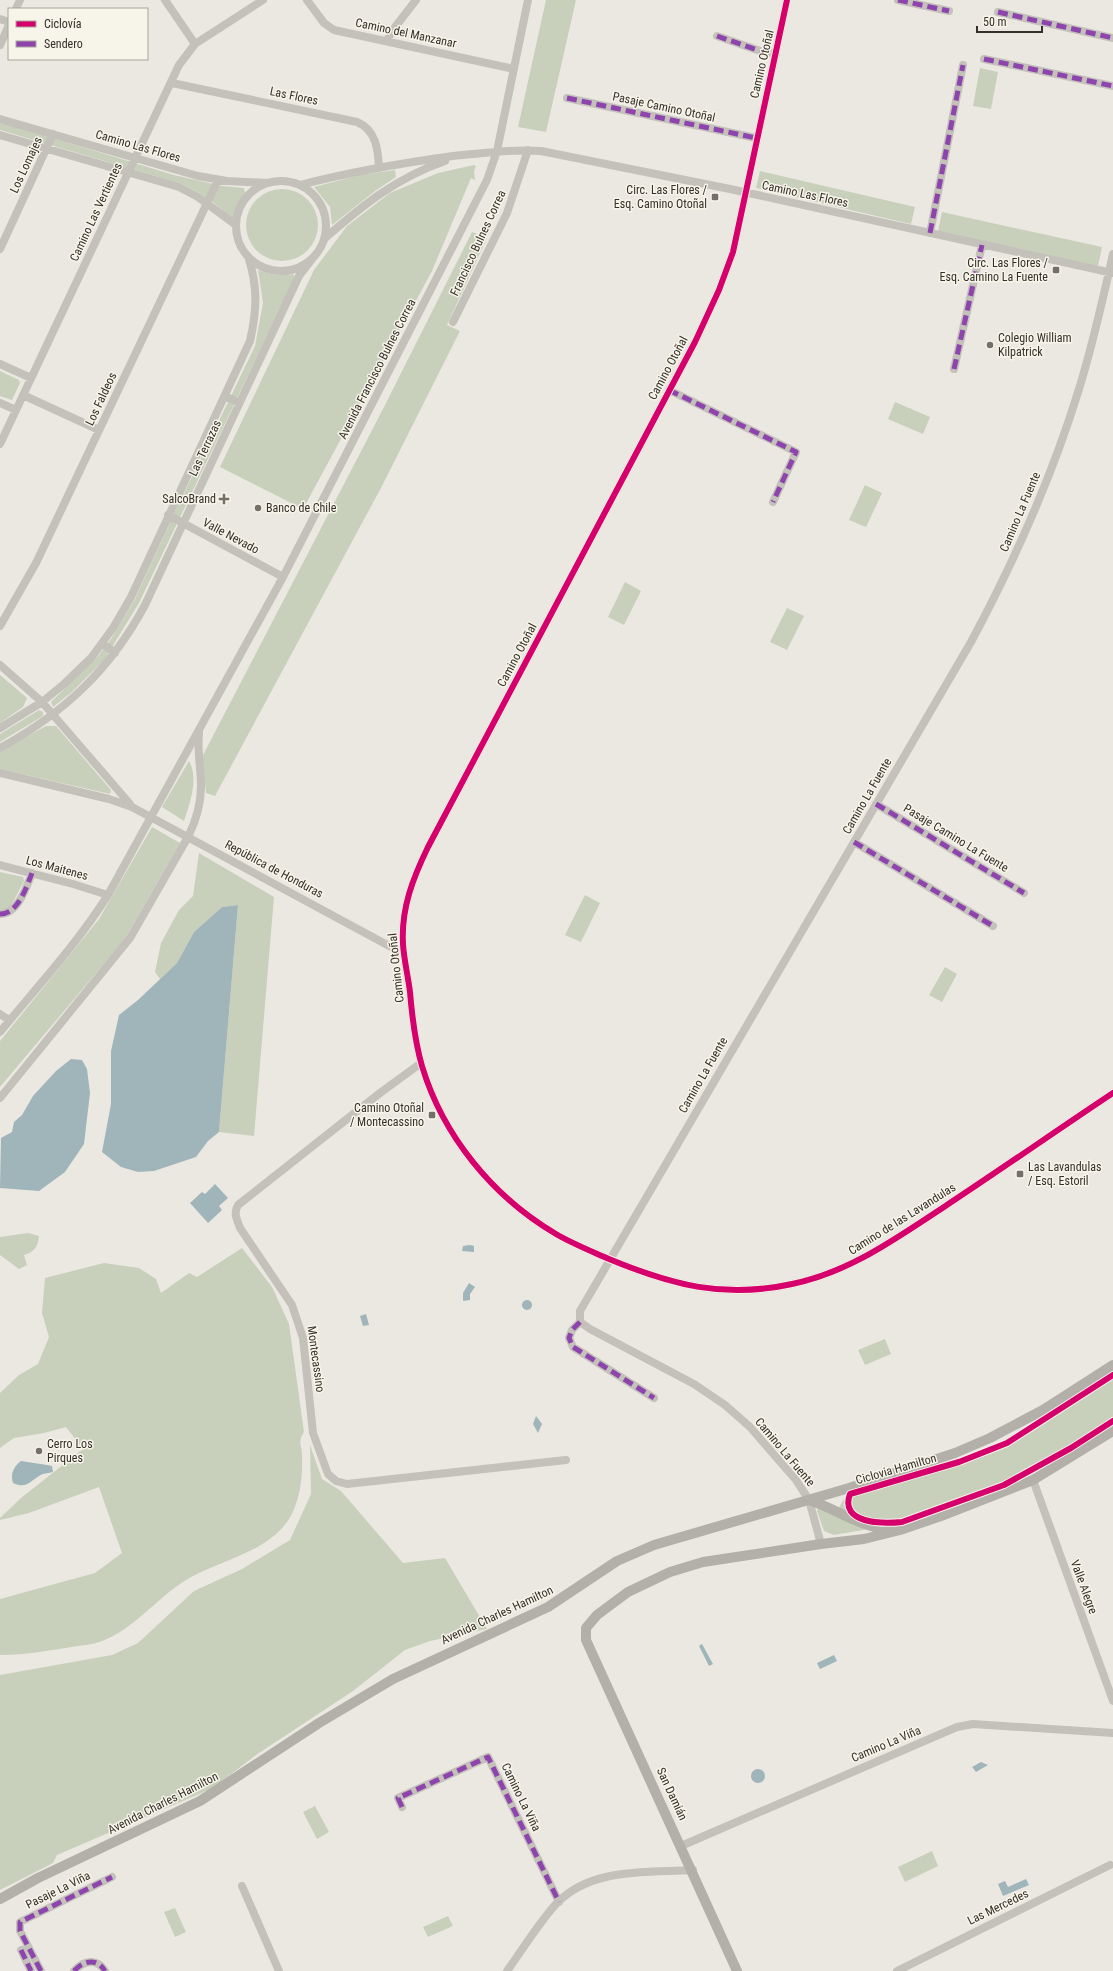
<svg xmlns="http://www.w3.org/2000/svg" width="1113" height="1971" font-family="'Roboto Condensed',sans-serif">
	<rect width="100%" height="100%" fill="#ebe8e1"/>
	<path fill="#c8d0bc" d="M546,0H576L546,132L518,127Z
		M980,68L998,72L991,109L973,106Z
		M0,122L174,175L222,186L244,188L245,193L237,205L235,217L231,218C216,203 201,193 182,184L0,130Z
		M474,165L476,166L474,171L475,180L471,178L432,271L303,509L220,467L314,270L347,226L390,193L438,173Z
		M395,170L396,177L375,191L332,225L330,207L314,187L360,175Z
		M760,171L915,207L911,224L756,188Z
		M246 225a36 36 0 1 1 72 0a36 36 0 1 1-72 0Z
		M942,212L1102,247L1098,266L938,231Z
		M472,232L487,238L447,325L460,331L382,486L215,796L206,793L202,757L383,409Z
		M258,270C271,275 279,276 293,274L295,277L139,603L104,660L72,692L53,707L51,702L98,656L111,639L135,599L175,512L255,346L263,303Z
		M0,371L19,380L20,383L12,400L0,396Z
		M895,402L930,417L923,434L888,419Z
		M865,485L882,493L866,527L849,520Z
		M625,582L641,591L624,625L608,617Z
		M787,608L804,616L787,650L770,642Z
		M0,675L27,698L23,707L0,723Z
		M39,710L43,712V716L0,742V734Z
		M46,726H56L111,790L110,794L0,769V751Z
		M189,761C199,778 190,803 184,821L162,807Z
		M152,827L180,843L124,940L0,1087V1041L99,919Z
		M199,853L274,897L254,1136L219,1132L238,905L222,907L194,932L177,963L160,979L155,972L161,943L179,910L193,896Z
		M0,872L23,877L24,881L11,906L5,910H0Z
		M585,895L600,903L581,942L565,935Z
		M945,967L957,974L942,1002L929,995Z
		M28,1233L39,1236C38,1246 35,1252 24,1255L27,1265L19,1269L0,1255V1237Z
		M242,1248L272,1287L289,1324L304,1432C297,1442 302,1445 302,1455C303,1477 300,1504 287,1522C263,1555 215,1561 183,1582C155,1600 134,1629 102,1641C95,1644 86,1645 78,1646C53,1650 26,1655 0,1655V1599L95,1573L122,1553L99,1487L29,1513L0,1520V1518L21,1498L83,1449L66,1427L44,1433L14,1438L0,1448V1393L19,1375L38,1364L49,1337L42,1313L45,1278L104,1263L139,1268L156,1279L161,1293L189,1273L197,1277Z
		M885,1339L891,1354L865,1365L858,1350Z
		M1113,1373V1425L1068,1457L1032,1474L939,1511L892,1525L834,1535L824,1531L817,1511L818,1508L835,1514L847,1494L943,1466L1003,1441Z
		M310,1445L322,1479L341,1491L403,1563L445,1558L487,1629L430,1641L405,1650L353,1691L256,1755L213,1788L57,1855L53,1863L0,1890V1675L112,1655L138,1643L194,1591L242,1569L290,1540L311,1494Z
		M315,1806L329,1832L317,1839L303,1812Z
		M932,1851L938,1866L905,1882L898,1867Z
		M175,1908L186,1932L175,1937L164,1912Z
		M448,1916L453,1926L428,1937L423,1927Z"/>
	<path fill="#9fb5ba" d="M238,905L219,1132L208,1141L196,1157L154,1171L138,1172L121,1167L102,1152L111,1104V1051L119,1015L138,1000L177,963L194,932L222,907Z
		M71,1059L82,1060L87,1069L90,1093L84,1144L65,1172L39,1191L0,1188L1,1138L12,1132L14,1122L22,1115L33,1096L56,1071Z
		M215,1184L228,1198L219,1206L222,1210L208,1223L190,1203L202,1192L205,1194Z
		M470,1245L474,1246V1252L462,1251L463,1246Z
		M469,1283L475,1287L470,1294V1300L463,1301V1293Z
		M522 1305a5 5 0 1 1 10 0a5 5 0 1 1-10 0Z
		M366,1314L369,1325L363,1326L360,1316Z
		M536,1416L542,1424L538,1433L533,1424Z
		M21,1461L47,1465L52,1466L53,1472C50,1473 46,1473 43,1474C31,1479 28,1490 13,1483C10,1474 14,1466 21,1461Z
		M702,1644L713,1664L709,1666L699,1646Z
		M834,1655L837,1661L820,1669L817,1663Z
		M981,1762L988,1765L976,1772L972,1767Z
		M751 1776a7 7 0 1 1 14 0a7 7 0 1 1-14 0Z
		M1026,1879L1029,1885L1003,1896L998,1884L1005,1881L1008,1887Z"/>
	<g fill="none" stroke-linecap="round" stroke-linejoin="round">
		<path stroke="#c4c1ba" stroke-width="8" d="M165,0L195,44
			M307,0L324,23L334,30L514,69
			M787,0L733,252L719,290L695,342L428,847C413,878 401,908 403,944C404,960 408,976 410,992C412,1016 415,1042 422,1066C443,1136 493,1197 556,1234C573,1244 591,1251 609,1259C672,1285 724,1299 792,1284C850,1272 895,1239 944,1207C1000,1170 1056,1131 1113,1093
			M898,0L949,11
			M16,9L20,0
			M998,12L1113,38
			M0,19L9,22
			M717,36L763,52L776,54
			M387,41L392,31L416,0
			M0,45L9,25
			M984,59L1113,86
			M172,83L357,122C376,130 378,149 379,168
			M567,98L756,138
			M0,119L198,176L227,181L268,183
			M0,135L179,187L198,197L236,225
			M236 226a45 45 0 1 1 90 0a45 45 0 1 1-90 0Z
			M300,185C350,172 402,163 453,156C483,153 512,149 541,151L730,189L1113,273
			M930,233L963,65
			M324,239C363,205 396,178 445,161
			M0,249L53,134
			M453,322L507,213L528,150
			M0,364L31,378
			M954,369L982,245
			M669,390L796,452L773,502
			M23,395L99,430
			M225,396L239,403
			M0,403L16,410
			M0,444L179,65L195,44L263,0
			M168,515L283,577
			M0,626L36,563L218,180
			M102,643L115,653
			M0,665L42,702L130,804
			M0,728L42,702L64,684L91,658L113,628L131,597L250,341C257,310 258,287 248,256
			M0,748C64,713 110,670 145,605L299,276L312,259
			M0,773L109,799L132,807L404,954
			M876,804L1024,893
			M854,842L993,926
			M0,865L73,884L108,895
			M0,914C18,914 26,888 32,873
			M0,1014L9,1020
			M0,1032C37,987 77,944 108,895L283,577L487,180L497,151L528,0
			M421,1063L380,1093L238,1205C233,1214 237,1219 240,1228L292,1305L303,1338L313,1433L328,1474L336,1481L347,1484L566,1460
			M0,1098L130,938L188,837C196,821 201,804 201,786C201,768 197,751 199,733
			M580,1322L572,1330L569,1338L573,1347L654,1398
			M1033,1480L1113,1701
			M821,1544L809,1500L796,1480L750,1427L725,1405L694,1384L590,1329L580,1322V1311L971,642C1015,560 1052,477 1079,389C1093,344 1103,299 1113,254
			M402,1807L398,1798L488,1757L559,1902
			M681,1846L957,1727L973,1724L1113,1733
			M242,1886L279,1971
			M21,1950L31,1971
			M41,1971L20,1931V1922L112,1877
			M74,1971C84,1960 97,1958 105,1971
			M507,1971C523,1949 538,1924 556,1904C591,1867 647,1873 693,1870
			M897,1971L1110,1865"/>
		<path stroke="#b3afa9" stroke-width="10" d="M809,1500C837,1509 861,1528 892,1530
			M0,1899L38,1878L200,1801L319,1723L393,1679L548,1607L617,1561L654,1545L849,1488L955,1453L990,1438L1043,1410L1113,1365
			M737,1971L586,1640V1628L597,1615L628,1592L670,1572L703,1562L821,1544L864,1539L900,1530L941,1516L1033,1480L1113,1431"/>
		<path stroke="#8e44ad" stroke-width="5" stroke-dasharray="10 5" stroke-linecap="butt" d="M898,0L949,11
			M998,12L1113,38
			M717,36L763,52L776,54
			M984,59L1113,86
			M567,98L756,138
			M930,233L963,65
			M954,369L982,245
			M669,390L796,452L773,502
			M876,804L1024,893
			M854,842L993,926
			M0,914C18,914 26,888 32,873
			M580,1322L572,1330L569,1338L573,1347L654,1398
			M402,1807L398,1798L488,1757L559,1902
			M21,1950L31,1971
			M41,1971L20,1931V1922L112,1877
			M74,1971C84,1960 97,1958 105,1971"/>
		<g stroke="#f7f4e9" stroke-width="8">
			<path id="cycleway" d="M787,0L733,252L719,290L695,342L428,847C413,878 401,908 403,944C404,960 408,976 410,992C412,1016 415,1042 422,1066C443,1136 493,1197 556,1234C573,1244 591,1251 609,1259C672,1285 724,1299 792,1284C850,1272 895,1239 944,1207C1000,1170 1056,1131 1113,1093
				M1113,1375L1007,1443L959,1462L850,1494C839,1524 883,1524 902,1522L1004,1485L1071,1448L1113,1421"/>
		</g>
		<use href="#cycleway" stroke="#d6006c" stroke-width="6"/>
	</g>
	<g fill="#747069" stroke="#f7f4e9" stroke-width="1.5">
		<rect x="711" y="193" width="8" height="8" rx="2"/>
		<rect x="1052" y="266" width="8" height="8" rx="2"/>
		<circle cx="990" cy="345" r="4"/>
		<path d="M222 493h4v4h4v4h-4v4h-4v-4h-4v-4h4z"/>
		<circle cx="258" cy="508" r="4"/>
		<rect x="428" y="1111" width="8" height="8" rx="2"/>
		<rect x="1016" y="1170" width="8" height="8" rx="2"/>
		<circle cx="39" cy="1451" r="4"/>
	</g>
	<g text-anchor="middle" stroke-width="3" stroke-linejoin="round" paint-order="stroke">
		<g font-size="12" fill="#342f29" stroke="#f7f4e9">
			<text transform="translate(406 33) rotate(12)" y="4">Camino del Manzanar</text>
			<text transform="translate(762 64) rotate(-77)" y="4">Camino Otoñal</text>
			<text transform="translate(294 96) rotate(12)" y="4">Las Flores</text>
			<text transform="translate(664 107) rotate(12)" y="4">Pasaje Camino Otoñal</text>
			<text transform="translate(138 146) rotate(16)" y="4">Camino Las Flores</text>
			<text transform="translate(26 165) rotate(-65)" y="4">Los Lomajes</text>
			<text transform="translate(805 194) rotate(12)" y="4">Camino Las Flores</text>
			<text transform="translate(96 212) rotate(-65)" y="4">Camino Las Vertientes</text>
			<text transform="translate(478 243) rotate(-65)" y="4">Francisco Bulnes Correa</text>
			<text transform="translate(668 368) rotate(-62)" y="4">Camino Otoñal</text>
			<text transform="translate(377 369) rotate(-63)" y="4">Avenida Francisco Bulnes Correa</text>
			<text transform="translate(101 399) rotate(-65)" y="4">Los Faldeos</text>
			<text transform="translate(205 448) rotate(-65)" y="4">Las Terrazas</text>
			<text transform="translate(1020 512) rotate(-67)" y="4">Camino La Fuente</text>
			<text transform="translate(231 536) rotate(28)" y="4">Valle Nevado</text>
			<text transform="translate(517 655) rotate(-62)" y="4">Camino Otoñal</text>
			<text transform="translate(867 796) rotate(-60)" y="4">Camino La Fuente</text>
			<text transform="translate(956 838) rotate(31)" y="4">Pasaje Camino La Fuente</text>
			<text transform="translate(57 868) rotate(15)" y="4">Los Maitenes</text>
			<text transform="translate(274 869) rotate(28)" y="4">República de Honduras</text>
			<text transform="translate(396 968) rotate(-96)" y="4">Camino Otoñal</text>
			<text transform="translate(703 1075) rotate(-60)" y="4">Camino La Fuente</text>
			<text transform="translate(902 1219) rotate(-32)" y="4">Camino de las Lavandulas</text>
			<text transform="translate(316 1359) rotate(82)" y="4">Montecassino</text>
			<text transform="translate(785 1452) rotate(50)" y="4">Camino La Fuente</text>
			<text transform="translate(896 1469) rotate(-16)" y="4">Ciclovia Hamilton</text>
			<text transform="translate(1084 1587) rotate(70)" y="4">Valle Alegre</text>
			<text transform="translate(497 1615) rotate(-25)" y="4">Avenida Charles Hamilton</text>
			<text transform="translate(886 1744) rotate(-23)" y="4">Camino La Viña</text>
			<text transform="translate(672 1794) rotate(65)" y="4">San Damián</text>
			<text transform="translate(521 1797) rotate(64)" y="4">Camino La Viña</text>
			<text transform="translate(163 1803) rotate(-27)" y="4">Avenida Charles Hamilton</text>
			<text transform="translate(58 1890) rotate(-26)" y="4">Pasaje La Viña</text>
			<text transform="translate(998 1907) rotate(-26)" y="4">Las Mercedes</text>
		</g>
		<g font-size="12" fill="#342f29" stroke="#f7f4e9" text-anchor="end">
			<text x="707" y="194">Circ. Las Flores /<tspan x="707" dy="14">Esq. Camino Otoñal</tspan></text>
			<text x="1048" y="267">Circ. Las Flores /<tspan x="1048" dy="14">Esq. Camino La Fuente</tspan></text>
			<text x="998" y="342" text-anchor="start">Colegio William<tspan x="998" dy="14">Kilpatrick</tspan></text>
			<text x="216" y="503">SalcoBrand</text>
			<text x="266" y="512" text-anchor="start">Banco de Chile</text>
			<text x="424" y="1112">Camino Otoñal<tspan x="424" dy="14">/ Montecassino</tspan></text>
			<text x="1028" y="1171" text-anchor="start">Las Lavandulas<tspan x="1028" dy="14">/ Esq. Estoril</tspan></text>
			<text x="47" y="1448" text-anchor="start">Cerro Los<tspan x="47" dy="14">Pirques</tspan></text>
		</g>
	</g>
	<rect x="8" y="8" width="140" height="52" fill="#f7f4e9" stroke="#a9a59c"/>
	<rect x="16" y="21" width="20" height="6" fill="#d6006c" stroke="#a9a59c"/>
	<text x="44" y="28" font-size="12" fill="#342f29">Ciclovía</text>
	<rect x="16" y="41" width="20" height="6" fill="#8e44ad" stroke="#a9a59c"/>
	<text x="44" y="48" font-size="12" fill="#342f29">Sendero</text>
	<path d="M977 26v6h65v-6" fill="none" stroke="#342f29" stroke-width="2"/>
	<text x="983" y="26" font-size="12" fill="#342f29" stroke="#f7f4e9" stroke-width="3" paint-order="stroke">50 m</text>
</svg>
